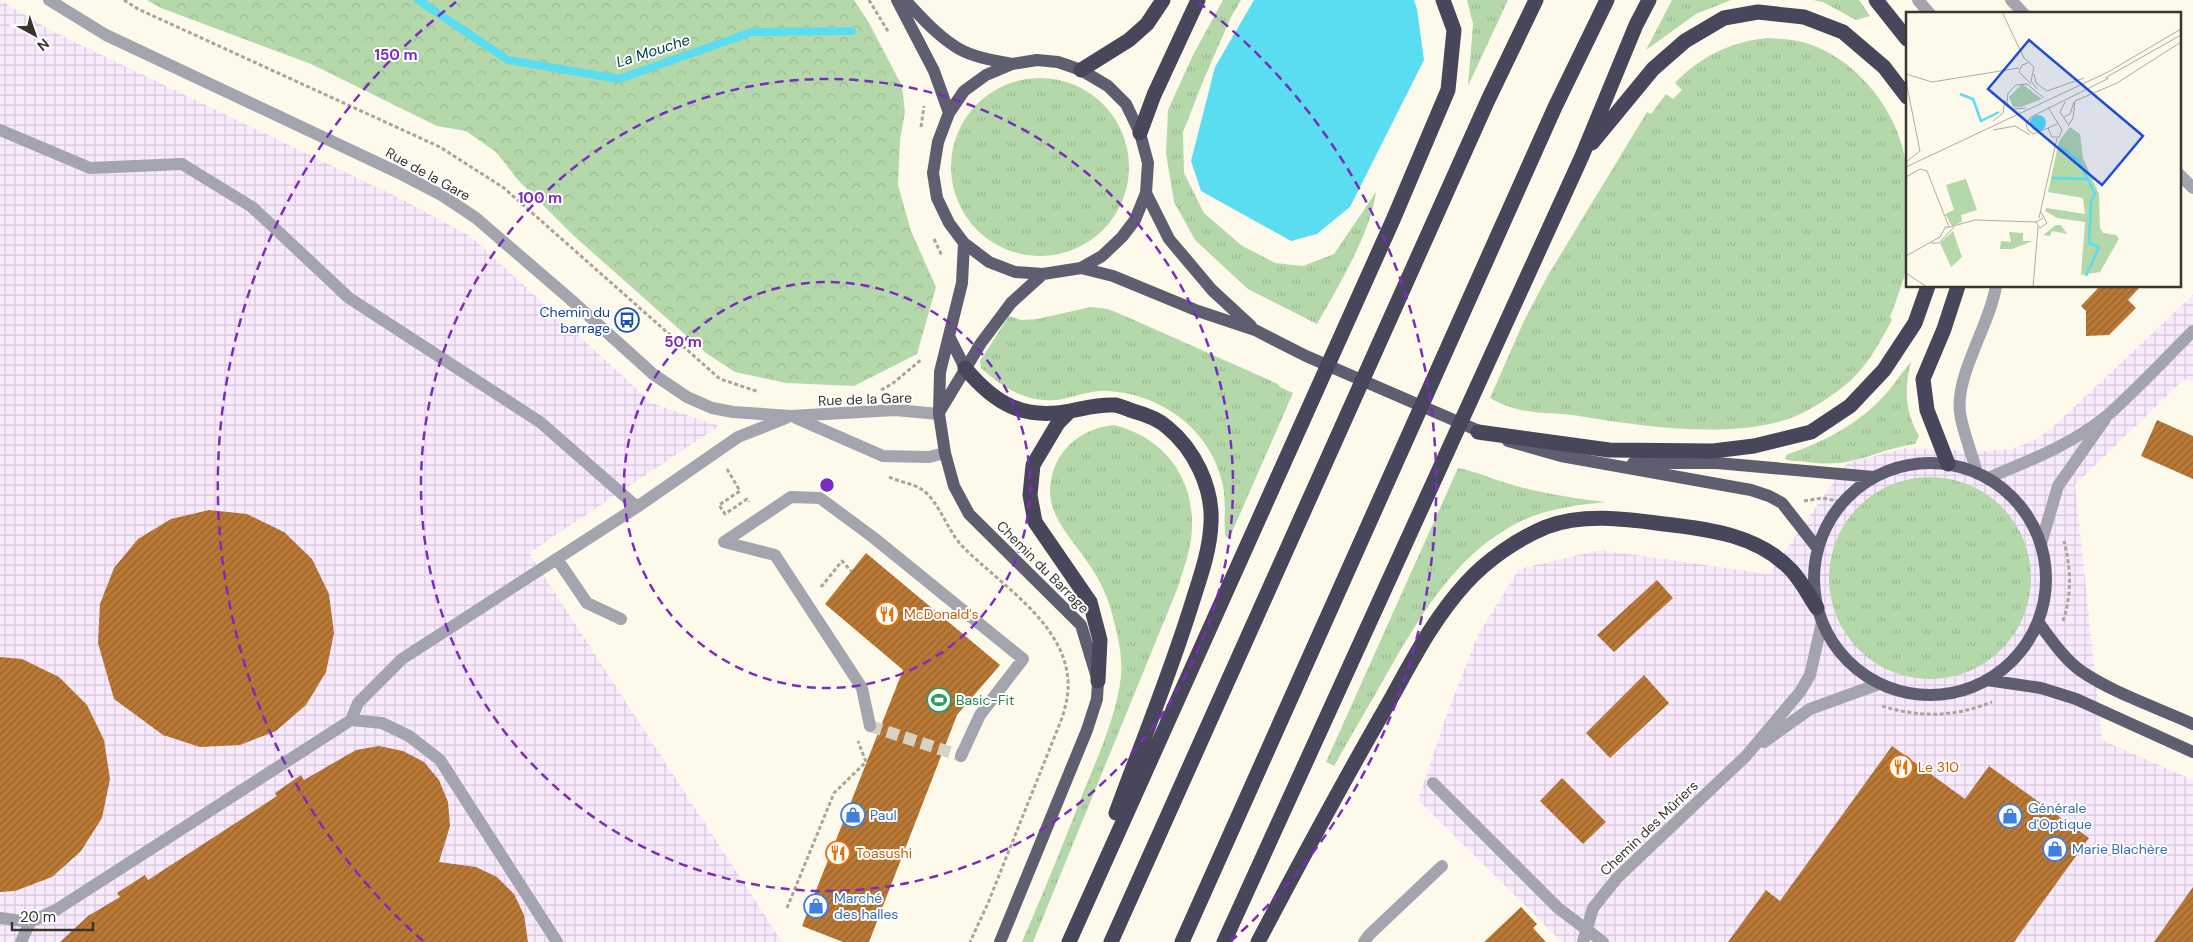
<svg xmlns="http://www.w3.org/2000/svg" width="2193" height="942" font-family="'DM Sans',sans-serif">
	<defs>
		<pattern id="industrial-grid" width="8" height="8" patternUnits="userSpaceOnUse" patternTransform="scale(1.25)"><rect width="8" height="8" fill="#f9eafd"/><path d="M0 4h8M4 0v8" fill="none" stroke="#d6c9d9"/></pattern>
		<pattern id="grass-tufts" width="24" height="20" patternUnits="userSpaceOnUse" patternTransform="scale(1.25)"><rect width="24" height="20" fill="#b4d8a9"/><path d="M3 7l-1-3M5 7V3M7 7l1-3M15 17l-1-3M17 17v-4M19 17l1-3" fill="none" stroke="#9cba92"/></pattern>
		<pattern id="forest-crowns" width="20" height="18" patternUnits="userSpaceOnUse" patternTransform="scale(1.25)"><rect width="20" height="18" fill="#b4d8a9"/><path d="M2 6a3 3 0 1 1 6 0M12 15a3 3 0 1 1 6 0" fill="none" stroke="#9cba92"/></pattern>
		<pattern id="building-hatch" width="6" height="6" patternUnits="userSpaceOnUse" patternTransform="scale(1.25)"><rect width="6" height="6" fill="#ba7835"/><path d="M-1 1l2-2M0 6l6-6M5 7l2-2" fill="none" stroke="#98632d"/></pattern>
	</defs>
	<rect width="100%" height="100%" fill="#fefaeb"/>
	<path fill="url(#industrial-grid)" d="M0,0L52,31L399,198L470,236L652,403L719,426L529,553L782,942H0Z
		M2193,295V382L2184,379L2075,485L2102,740L2193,780V942H1562L1418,800L1447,714L1478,635L1519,569L1600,550L1769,574L1847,463L1905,448L1988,451L2012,449L2027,443L2039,438L2055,425Z"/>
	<path fill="url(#grass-tufts)" d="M1223,0H1241L1231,17L1204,79L1183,132L1184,173L1204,213L1241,245L1275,263L1303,266L1334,254L1376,192C1371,233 1337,288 1317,324L1248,289L1195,240L1174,202L1166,153L1168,110L1193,55Z
		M1467,0H1508L1468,86L1473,24Z
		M1672,0H1731L1696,14L1646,50Z
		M1813,0H1859L1870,16L1856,20L1823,2Z
		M1768,38C1782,39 1796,39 1809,44C1859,61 1898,112 1906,163C1909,180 1907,199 1907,216C1907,233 1910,254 1906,270C1902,286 1896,301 1890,317L1892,320C1880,342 1868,365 1849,382C1832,396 1812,410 1791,418C1732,439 1646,427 1585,417C1547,410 1526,418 1490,398L1523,323L1547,277L1647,112L1651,114L1666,94L1673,99L1682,90L1675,83C1699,57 1732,41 1768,38Z
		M951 167a89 89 0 1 1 178 0a89 89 0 1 1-178 0Z
		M1091,307L1108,309L1125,316L1278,384L1280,387L1293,393L1229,539L1225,535C1224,519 1226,501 1223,486C1212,428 1156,390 1100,391C1087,392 1075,396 1063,399C1030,405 1004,389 981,368L980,361L1009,316L1021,320L1037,319Z
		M1911,362C1904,389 1905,412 1919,436L1915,444C1874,450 1853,469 1808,462C1801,461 1792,462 1785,459L1786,455C1823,442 1854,427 1882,398C1893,387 1901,373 1911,362Z
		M1114,425C1163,437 1193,476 1192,526C1192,547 1184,567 1178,587L1033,942H1022C1044,891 1065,840 1085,788C1100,752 1116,716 1121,677C1123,655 1117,632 1111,610C1106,592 1097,575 1086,560C1069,535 1045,513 1051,480C1057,447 1084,428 1114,425Z
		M1458,468C1475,471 1490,478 1506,483C1539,493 1572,498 1606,502C1575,505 1545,509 1517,523C1457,554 1422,613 1389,670C1371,702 1352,734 1334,766L1326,762Z
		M1829 578a101 101 0 1 1 202 0a101 101 0 1 1-202 0Z"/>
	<path fill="url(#forest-crowns)" d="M147,0H854L869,23L902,86L905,112L900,140L898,185L911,231L936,287L917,354L854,386L786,383L735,372L706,353L574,236L518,180L496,152L466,131L437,126L311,64L161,8Z"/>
	<path fill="#5addf0" d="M1254,0H1414L1417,9L1424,60L1350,207L1317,234L1291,241L1201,191L1191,161L1215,67Z"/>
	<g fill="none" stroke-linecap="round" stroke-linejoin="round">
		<path stroke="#5addf0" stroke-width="8" d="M418,0L508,60L619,79L752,32L852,31"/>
	</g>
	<path fill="url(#building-hatch)" d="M2100,286H2141L2128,300L2136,308L2109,335L2086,336V311L2081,306Z
		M2157,420L2193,436V479L2141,456Z
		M209,510L247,514L284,532L312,559L329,594L334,633L326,672L306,705L276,731L240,745L200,747L163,735L114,699L98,643L100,604L114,568L138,539L171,519Z
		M866,553L1000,665L957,715L869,942H843L802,926L903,670L825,604Z
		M1657,580L1673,598L1614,652L1597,635Z
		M0,657L22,659L59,677L87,705L104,740L110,779L102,818L81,851L52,877L15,891L0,892Z
		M1644,675L1669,703L1610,758L1586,733Z
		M379,746L403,751L424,762L439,780L448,802L450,826L439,862L476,867L497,877L514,894L524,915L528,942H60L88,916L120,897L117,893L145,875L148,880L277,796L275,793L301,775L304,780L356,750Z
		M1892,746L1965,799L1989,766L2089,838L2014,942H1728L1766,890L1780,901Z
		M1562,778L1606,822L1583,844L1540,801Z
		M2193,887V942H2154Z
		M1521,907L1537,924L1533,928L1546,942H1484Z"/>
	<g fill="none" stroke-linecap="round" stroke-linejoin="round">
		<path stroke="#d6d3c5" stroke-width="12" stroke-dasharray="12 6" stroke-linecap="butt" d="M870,726L961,756"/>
		<path stroke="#a9a599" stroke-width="3" stroke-dasharray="4 2.5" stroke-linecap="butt" d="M124,0L138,9L440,147L504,188L720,379L759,392
			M869,0L889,33
			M921,127L924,106
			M934,239L942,256
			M881,390L892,384L922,359
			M727,469L740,491L719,505L725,514L747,499L749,502
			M889,477C899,482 912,483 921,489C939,500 947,531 963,547C1001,585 1064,623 1068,680C1069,693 1066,705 1062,718L988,903L970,942
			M1804,501L1822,498L1843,502
			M821,587L842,561L851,571
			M2063,621C2072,594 2071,568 2064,541
			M1882,706C1921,718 1954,717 1992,702
			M787,908L834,793L866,762L858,741"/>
		<path stroke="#a4a4af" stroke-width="12" d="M49,0L106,35L399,173L443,196L476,218L570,299L653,374L687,397L712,408L733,412L791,416L895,410L939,414
			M1918,0L1930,14
			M2011,0L2024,14
			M0,130L90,168L182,164L252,207L349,298L540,422L637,507
			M2179,174L2193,188
			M796,418L883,456L929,457L945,453
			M1977,473C1972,453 1963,433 1960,413C1955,375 1990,325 1996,286
			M1988,478C2029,461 2075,443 2109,414C2138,388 2165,359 2193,331
			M2041,544L2058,486L2105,419
			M557,559L587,603L621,619
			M351,720L358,703L402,659L637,507L738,437L786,418
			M870,726L862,688L775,555L724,542L791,497L820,498L874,538L1023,659L980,715L961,756
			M1764,742L1810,709L1879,684
			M1433,783L1558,908L1603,942
			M0,918L30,922L56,910L351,720L382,723L409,736L440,760L557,942
			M21,942L30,922
			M1364,942L1369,935L1442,866
			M1583,942L1593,908L1617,878L1746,756L1800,692L1810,675L1822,622"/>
		<path stroke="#5f5e70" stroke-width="12" d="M897,0L934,71L949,113
			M905,0C920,16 935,33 953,45C969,57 993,60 1012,64
			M1146,193L1169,239L1212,290L1251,326
			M964,243L962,283L940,372L939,414L945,453L954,486L969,514L1081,625L1098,681L1097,699L1087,730L1000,942
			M1081,268L1102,256L1122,237L1135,220L1146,193L1148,163L1140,133L1126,104L1108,86L1081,70L1058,62L1037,60L1012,64L986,75L964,91L949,113L938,142L933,173L937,198L949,223L964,243L989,262L1015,272L1043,274L1081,268L1113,276L1198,311L1255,330L1306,356L1486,434
			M950,338L965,368
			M940,411L981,343L1011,303L1043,274
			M1508,441L1561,456L1751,490L1769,496L1782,503L1818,549
			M1814 579a116 116 0 1 1 232 0a116 116 0 1 1-232 0Z
			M1633,463H1717L1874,477
			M2038,622C2051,639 2064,659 2081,671C2115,694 2156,707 2193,724
			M1987,680L2041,688L2076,699L2193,752"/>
		<path stroke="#47465a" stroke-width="15" d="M1876,0L1907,39
			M1081,70L1129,40L1147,24L1163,0
			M1140,133L1154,95L1198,0
			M1592,143L1653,69L1685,41L1724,18L1758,12L1804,17L1843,32L1884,67L1907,97
			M965,368C995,404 1023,420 1070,411C1086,408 1098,404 1115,405C1121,406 1127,409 1133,411C1144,414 1158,419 1167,427C1194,449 1213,487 1211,523C1210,549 1201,575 1193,600C1171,672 1142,742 1116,813
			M1070,411L1058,423L1033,465L1030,495L1035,522L1090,602L1100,640L1098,681
			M1478,432L1609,450L1713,451L1754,446L1811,432L1850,406L1884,370L1915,323L1928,286
			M1948,464L1927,410L1923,379L1944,329L1958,286
			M1069,942L1393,220L1448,90L1454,30L1443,0
			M1111,942L1488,100L1536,0
			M1182,942L1555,107L1607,0
			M1224,942L1582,156L1636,25L1649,0
			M1258,942C1300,862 1343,782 1388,704C1411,663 1433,619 1466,583C1487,560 1517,539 1546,527C1583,513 1626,519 1664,524C1709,529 1759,535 1792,571C1802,582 1809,596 1817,608"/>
	</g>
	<g fill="none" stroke="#7b2cbf" stroke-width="2.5" stroke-dasharray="9 6">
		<circle cx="827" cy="485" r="203"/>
		<circle cx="827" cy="485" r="406"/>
		<path d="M423 941A609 609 0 0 1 456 2M1198 2A609 609 0 0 1 1231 941"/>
	</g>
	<defs>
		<g id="bus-ring" transform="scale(1.25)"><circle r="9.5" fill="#fff" stroke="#1a4fb4" stroke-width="1.5"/><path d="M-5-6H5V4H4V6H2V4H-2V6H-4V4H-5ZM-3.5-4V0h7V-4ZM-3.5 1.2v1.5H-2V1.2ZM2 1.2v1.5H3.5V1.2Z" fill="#1a4fb4"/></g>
		<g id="restaurant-ring" transform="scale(1.25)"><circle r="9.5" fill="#fff" stroke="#e8710a" stroke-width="1.5"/><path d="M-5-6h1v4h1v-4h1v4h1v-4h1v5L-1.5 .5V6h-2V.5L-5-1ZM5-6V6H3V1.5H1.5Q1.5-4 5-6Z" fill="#e8710a"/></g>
		<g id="stadium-ring" transform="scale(1.25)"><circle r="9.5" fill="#fff" stroke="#2e9e5b" stroke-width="1.5"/><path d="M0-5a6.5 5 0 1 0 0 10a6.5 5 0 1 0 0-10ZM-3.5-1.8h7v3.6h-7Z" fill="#2e9e5b"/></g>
		<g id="shop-ring" transform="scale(1.25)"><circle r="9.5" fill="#fff" stroke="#3f7fe0" stroke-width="1.5"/><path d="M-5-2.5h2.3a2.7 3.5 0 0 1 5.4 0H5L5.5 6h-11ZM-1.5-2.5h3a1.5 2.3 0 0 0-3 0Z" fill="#3f7fe0"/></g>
	</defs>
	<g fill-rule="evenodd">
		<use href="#bus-ring" x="627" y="320"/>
		<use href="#restaurant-ring" x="887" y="614"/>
		<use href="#stadium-ring" x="939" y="700"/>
		<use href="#restaurant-ring" x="1901" y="767"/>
		<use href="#shop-ring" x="853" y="815"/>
		<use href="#shop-ring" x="2010" y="816"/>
		<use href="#shop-ring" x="2055" y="849"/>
		<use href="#restaurant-ring" x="838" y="853"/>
		<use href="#shop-ring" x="816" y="906"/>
	</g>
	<g text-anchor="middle" stroke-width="4" stroke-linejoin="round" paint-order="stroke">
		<g font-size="14" fill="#38352c" stroke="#fff">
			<text transform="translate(428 174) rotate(29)" y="5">Rue de la Gare</text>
			<text transform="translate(865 399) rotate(-2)" y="5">Rue de la Gare</text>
			<text transform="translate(1043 567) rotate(45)" y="5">Chemin du Barrage</text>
			<text transform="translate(1649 828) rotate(-44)" y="5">Chemin des Mûriers</text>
		</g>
		<g font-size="14" fill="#164399" stroke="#fff" text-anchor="end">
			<text x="610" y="317">Chemin du<tspan x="610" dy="16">barrage</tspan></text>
		</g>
		<g font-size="14" fill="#c56008" stroke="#fff" text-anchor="start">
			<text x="904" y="619">McDonald's</text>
			<text x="1918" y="772">Le 310</text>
			<text x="856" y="858">Toasushi</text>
		</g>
		<g font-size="14" fill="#27864d" stroke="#fff" text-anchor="start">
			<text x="956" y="705">Basic-Fit</text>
		</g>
		<g font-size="14" fill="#366cbe" stroke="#fff" text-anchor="start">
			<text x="2028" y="813">Générale<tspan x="2028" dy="16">d'Optique</tspan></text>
			<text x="870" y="820">Paul</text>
			<text x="2072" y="854">Marie Blachère</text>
			<text x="834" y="903">Marché<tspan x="834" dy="16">des halles</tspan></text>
		</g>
		<g font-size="15" font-style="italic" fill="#03424a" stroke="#fff">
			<text transform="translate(653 51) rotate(-18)" y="5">La Mouche</text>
		</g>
	</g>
	<g transform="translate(1906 12)">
		<rect width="275" height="275" fill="#fefaeb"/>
		<path d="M116,72L136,87L115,95H107L103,85ZM47,219L56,245L45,255L34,231ZM103,220L117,221V229H127L106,237H94L95,229L105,230Z" fill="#b4d8a9"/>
		<path d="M164,115L174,122L177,146L193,182L194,216L197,221L210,223L213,227L194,260L175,263L179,210L151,206L139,199L140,196L179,202L177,186L142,180L153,129ZM150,213H155L161,222L146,219L144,224L137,223Z" fill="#b4d8a9"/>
		<path d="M60,167L71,198L55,203L56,210L46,214L39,202L48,198L40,173Z" fill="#b4d8a9"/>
		<path d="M124 111a8 8 0 1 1 16 0a8 8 0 1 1-16 0Z" fill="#5addf0"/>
		<path fill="none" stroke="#5addf0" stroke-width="2.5" d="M54,82L67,87L75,109L93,100M153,134L172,148L189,182L185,190L183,231L193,235L180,264M146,166L182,167"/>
		<path fill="none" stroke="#afab9f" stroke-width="1" d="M96,0L118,46L128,55L125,69L131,77M122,51L116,53L113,60L125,72M0,57L1,72M0,62L26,70L113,56M128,62L130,71L141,79L178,66M199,66L275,23M0,69L14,139L0,150M159,90L154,100L162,112M142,95L156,118L153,125H146L142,116L151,112M120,96L107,97L101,91L102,81L110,73L121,72L138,86M158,105L164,102L168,90M87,109L97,101L99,88M162,114L167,106L169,89L211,71L275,30M142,116L127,122L122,118L120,112L125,105L203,66M87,118L109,114L124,123M0,155L202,60L275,17M0,165L14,157L21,159L43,215M135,200L141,211L134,216L130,210L137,206M133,206L151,126M40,216L69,208L130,210M25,231H33L48,215M0,244L34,225L40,214M0,261L21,275M127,275L132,215"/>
		<path fill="#1d4ed8" fill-opacity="0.15" stroke="#1d4ed8" stroke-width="2.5" d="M123,28L237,124L196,173L82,77Z"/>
		<rect width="275" height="275" fill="none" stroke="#38352c" stroke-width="2.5"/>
	</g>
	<circle cx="827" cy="485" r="8" fill="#7b2cbf" stroke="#fff" stroke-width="2.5"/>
	<g font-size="15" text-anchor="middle" font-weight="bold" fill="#7b2cbf" stroke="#fff" stroke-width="4" stroke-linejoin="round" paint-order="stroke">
		<text x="396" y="60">150 m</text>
		<text x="540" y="203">100 m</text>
		<text x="683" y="347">50 m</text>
	</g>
	<g transform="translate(35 35) rotate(140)" stroke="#ffffff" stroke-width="4" paint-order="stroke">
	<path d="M0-4L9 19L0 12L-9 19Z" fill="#38352c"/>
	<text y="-8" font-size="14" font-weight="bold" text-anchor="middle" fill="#38352c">N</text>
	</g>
	<path d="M12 922v8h81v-8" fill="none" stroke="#38352c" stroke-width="2.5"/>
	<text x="20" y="922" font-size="15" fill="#38352c" stroke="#ffffff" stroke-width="4" paint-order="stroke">20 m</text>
</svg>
